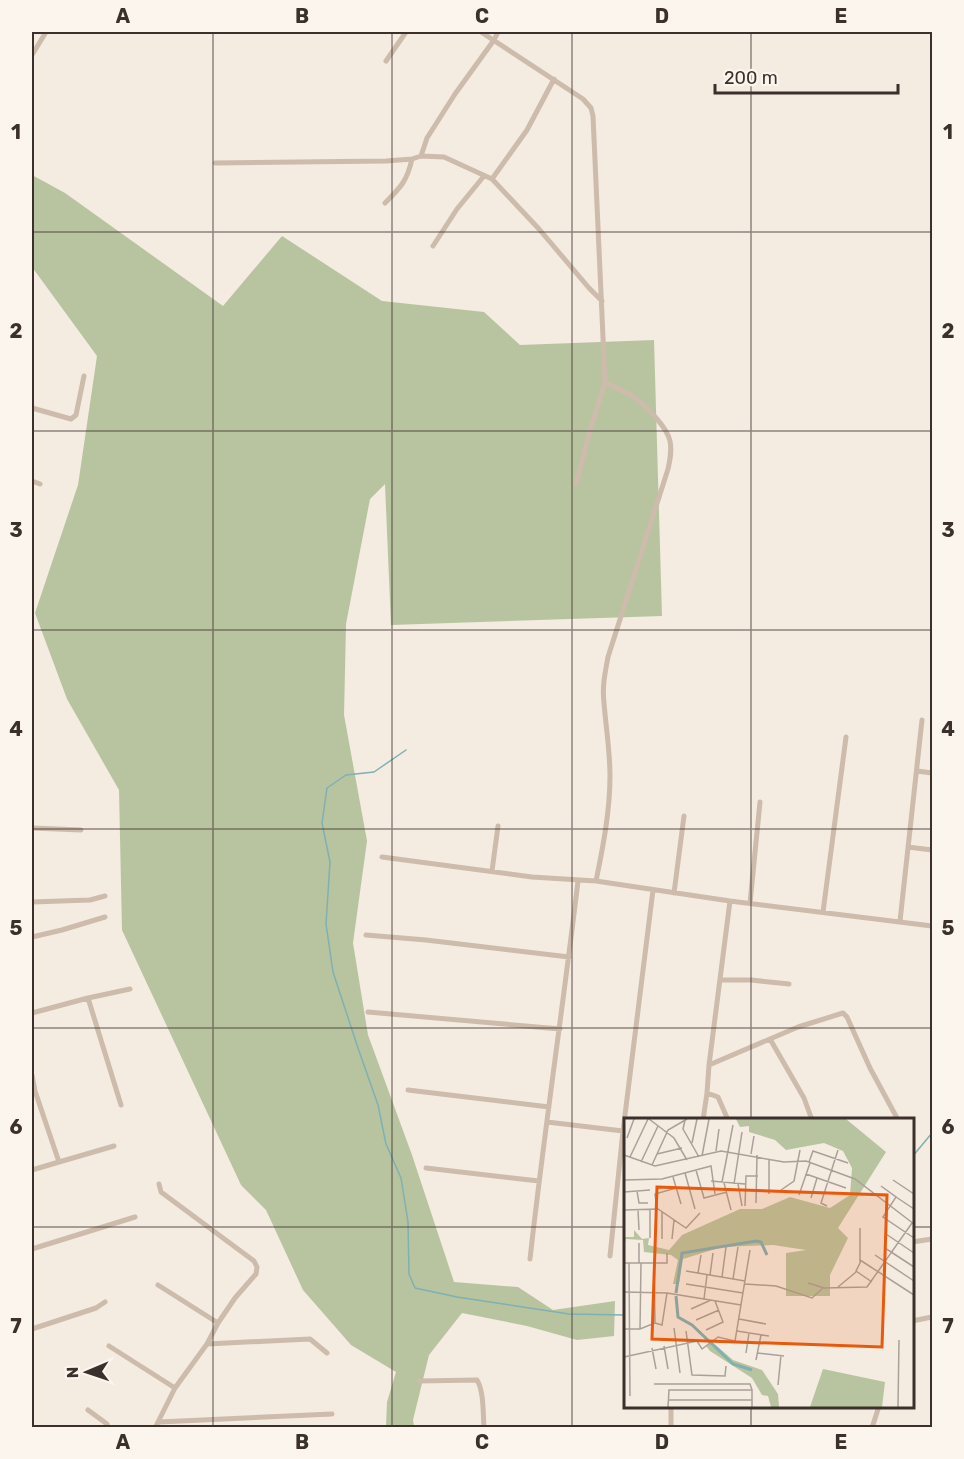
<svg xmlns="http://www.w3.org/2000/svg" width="964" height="1459" font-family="Rubik,sans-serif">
	<rect width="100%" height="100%" fill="#f4ebe1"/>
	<path fill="#b8c4a0" d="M32,175L65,193L223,306L282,236L382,301L484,312L520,345L654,340L662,616L391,625L385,484L370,499L346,624L344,715L367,841L353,943L368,1035L412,1155L454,1282L518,1287L553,1310L615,1301L614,1336L577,1340L527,1326L462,1313L429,1355L413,1420L414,1427H386L387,1402L396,1372L351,1345L303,1290L266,1210L241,1185L122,930L119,790L67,699L35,613L78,485L97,356L32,267Z"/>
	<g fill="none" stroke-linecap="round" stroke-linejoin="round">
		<path stroke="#7fb0b2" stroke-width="1.5" d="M406,750L374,772L346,775L327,788L322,823L330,862L326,924L333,972L358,1048L378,1105L386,1144L401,1178L408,1222L409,1274L415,1288L457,1297L569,1314L625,1315
			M912,1157L932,1133"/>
		<path stroke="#cdbbac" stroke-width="5" d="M481,32L583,99L591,108L593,116L605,382L589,434L576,484
			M32,55L46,32
			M386,61L406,32
			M421,156L427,138L455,94L494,40L498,32
			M215,163L386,161L412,159L421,156L444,157L492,179L527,130L554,79
			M492,179L539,229L589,288L602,301
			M385,203C401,187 407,181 412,159
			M433,246L457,209L484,176
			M32,408L71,419L76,415L84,376
			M32,481L40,484
			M917,771L932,773
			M32,828L81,830
			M908,847L932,850
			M382,857L532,877L596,881L730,901L932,926
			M492,871L498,826
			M596,881C603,847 610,811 610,776C610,751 606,728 604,703C602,687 605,673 608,657L668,469C670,460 672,451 670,441C667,427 646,406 635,398C626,391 614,388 605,382
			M674,893L684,816
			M32,902L90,900L105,896
			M750,903L760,802
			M823,912L846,737
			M900,921L922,720
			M366,935L426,940L569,957
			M32,937L62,930L105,917
			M720,980H751L789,984
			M88,998L121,1105
			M368,1012L560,1029
			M32,1013L88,998L130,989
			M770,1039L804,1098L812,1120
			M709,1065L798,1027L843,1013L847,1017L870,1068L897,1118
			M32,1075L35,1091L59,1162L32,1170
			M408,1090L549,1107
			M707,1093L718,1097L728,1120
			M703,1120L707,1093L709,1065L730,901
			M547,1122L623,1131
			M59,1162L114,1146
			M426,1168L539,1181
			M912,1242L932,1239
			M32,1249L135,1217
			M610,1256L623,1131L653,890
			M530,1259C544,1133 563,1007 578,881
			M158,1285L218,1323
			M912,1321L932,1317
			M32,1329L96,1308L105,1302
			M207,1344L310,1339L327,1353
			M109,1346L175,1388
			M419,1381L477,1380C484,1391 483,1414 484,1428
			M671,1406V1428
			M88,1410L107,1424L108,1428
			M159,1422L332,1414
			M155,1428L175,1388L207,1344L218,1323L235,1298L256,1274L257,1267L254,1261L161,1192L159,1184
			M872,1428L879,1406"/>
	</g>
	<path fill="none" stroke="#3b302b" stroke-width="1.5" stroke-opacity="0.55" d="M213,32V1428M392,32V1428M572,32V1428M751,32V1120M32,232H932M32,431H932M32,630H932M32,829H932M32,1028H932M32,1227H625M912,1227H932M751,1406V1428"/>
	<g transform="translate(624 1118)">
		<rect width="290" height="290" fill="#f4ebe1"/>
		<path d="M112,1H222L262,34L214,110L224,120L206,157V178H162V135L182,132L149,127L98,129L59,141L55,166H49L54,142L47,137L20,134L19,122L2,121L0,128V119H10V112L18,121L25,120L24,127L45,132L58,117L116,91H138L166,79L206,90L226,77L228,50L219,33L200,25L162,32L151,22L125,14V8L116,9ZM87,223L109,242L138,252L154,276L155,289H147L144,278L138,277L128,260L86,233L82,228ZM199,251L261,264L258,289H186Z" fill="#b8c4a0"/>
		<path fill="none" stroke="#7fb0b2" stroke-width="3" d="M52,175L58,135L132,123L137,124L143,137M52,178L54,199L68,207L109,246L128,252"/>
		<path fill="none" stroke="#aaa098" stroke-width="1.5" d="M25,1L50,20L63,42M61,2L59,11L75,39M3,20L10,1M68,25L73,1M92,33L95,11M33,36L58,30M127,36L130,18M0,37L31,48L97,33L160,44L182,43L231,61L290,106M78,38L85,1M6,39L24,1M17,44L34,8M185,44L189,33L224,45M28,47L44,12L63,1M72,52L80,80L103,74M61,55L71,91M182,56L222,70M49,59L57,86M0,62L38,61L87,48L91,76M269,62L290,76M87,63L121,66M98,64L109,7M100,65L107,92M110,66L118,14M114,66L118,88M257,68L272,79L259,99L290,120M157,72L170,63L176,32M13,73L15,85H24M0,74L26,72M145,76V42M175,77L186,45M272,79L290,91M187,80L193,60M132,85L133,37M121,88L122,58H134M203,88L197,85L214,32M33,91L31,76L52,70M0,92L34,91L62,110L76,95M14,92L15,112M26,92V120M38,94V121M236,110V145L232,153L248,164M262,116L290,135M48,121L50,102M261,130L290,149M251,137L290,163M236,142L290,177M0,145H43V135M5,145L6,278M15,145V125M62,153L121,163M74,155L77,137M86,157L89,135M98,159L102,129M109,161L114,129M184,165L200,170L243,169L288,105M62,166L119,175M121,166L152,168L188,180L199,170M214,169L232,154M0,174L43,175L117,187M80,181L83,157M67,191L87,182M115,201L142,206M72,202L95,192M31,205L38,207L43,175M50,210L56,255M0,211H16L31,205L30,145M16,211L17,145M82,212L99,204L91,183M62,213L68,257L101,258L102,248M113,213L145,218M40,228L44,251M28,230L32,251M122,235L125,215M133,235L160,238M0,239L73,223L78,231L94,219L111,223L126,132M132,242L137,217M30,266H126L128,272M154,267L157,237M44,282H128M44,289L45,272H128V289M274,289L275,222"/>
		<path fill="#e8590c" fill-opacity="0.15" stroke="#e8590c" stroke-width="3" d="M33,69L263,77L258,229L28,221Z"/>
		<rect width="290" height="290" fill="none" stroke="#3b302b" stroke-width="3"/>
	</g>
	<rect width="964" height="1459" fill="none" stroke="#fbf5ee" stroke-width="66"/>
	<g transform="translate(87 1372) rotate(268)" stroke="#fbf5ee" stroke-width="4.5" paint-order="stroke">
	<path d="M0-4.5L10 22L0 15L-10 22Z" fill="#3b302b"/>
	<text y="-9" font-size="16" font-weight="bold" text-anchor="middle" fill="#3b302b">N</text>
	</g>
	<path d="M715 84v9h183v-9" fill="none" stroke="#3b302b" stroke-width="3"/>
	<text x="724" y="84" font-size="18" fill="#3b302b" stroke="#fbf5ee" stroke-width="4.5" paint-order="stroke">200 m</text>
	<rect x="33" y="33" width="898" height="1393" fill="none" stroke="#3b302b" stroke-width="2"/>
	<g font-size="20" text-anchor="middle" font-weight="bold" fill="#3b302b">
		<text x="123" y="23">A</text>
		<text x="302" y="23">B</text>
		<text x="482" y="23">C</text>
		<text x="662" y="23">D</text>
		<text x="841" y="23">E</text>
		<text x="16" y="139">1</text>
		<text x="948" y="139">1</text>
		<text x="16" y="338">2</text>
		<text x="948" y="338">2</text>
		<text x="16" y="537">3</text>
		<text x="948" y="537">3</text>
		<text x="16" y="736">4</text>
		<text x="948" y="736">4</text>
		<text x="16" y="935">5</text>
		<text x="948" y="935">5</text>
		<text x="16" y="1134">6</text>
		<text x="948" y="1134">6</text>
		<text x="16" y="1333">7</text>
		<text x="948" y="1333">7</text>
		<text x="123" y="1449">A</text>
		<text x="302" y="1449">B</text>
		<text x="482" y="1449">C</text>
		<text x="662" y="1449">D</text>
		<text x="841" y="1449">E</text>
	</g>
</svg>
